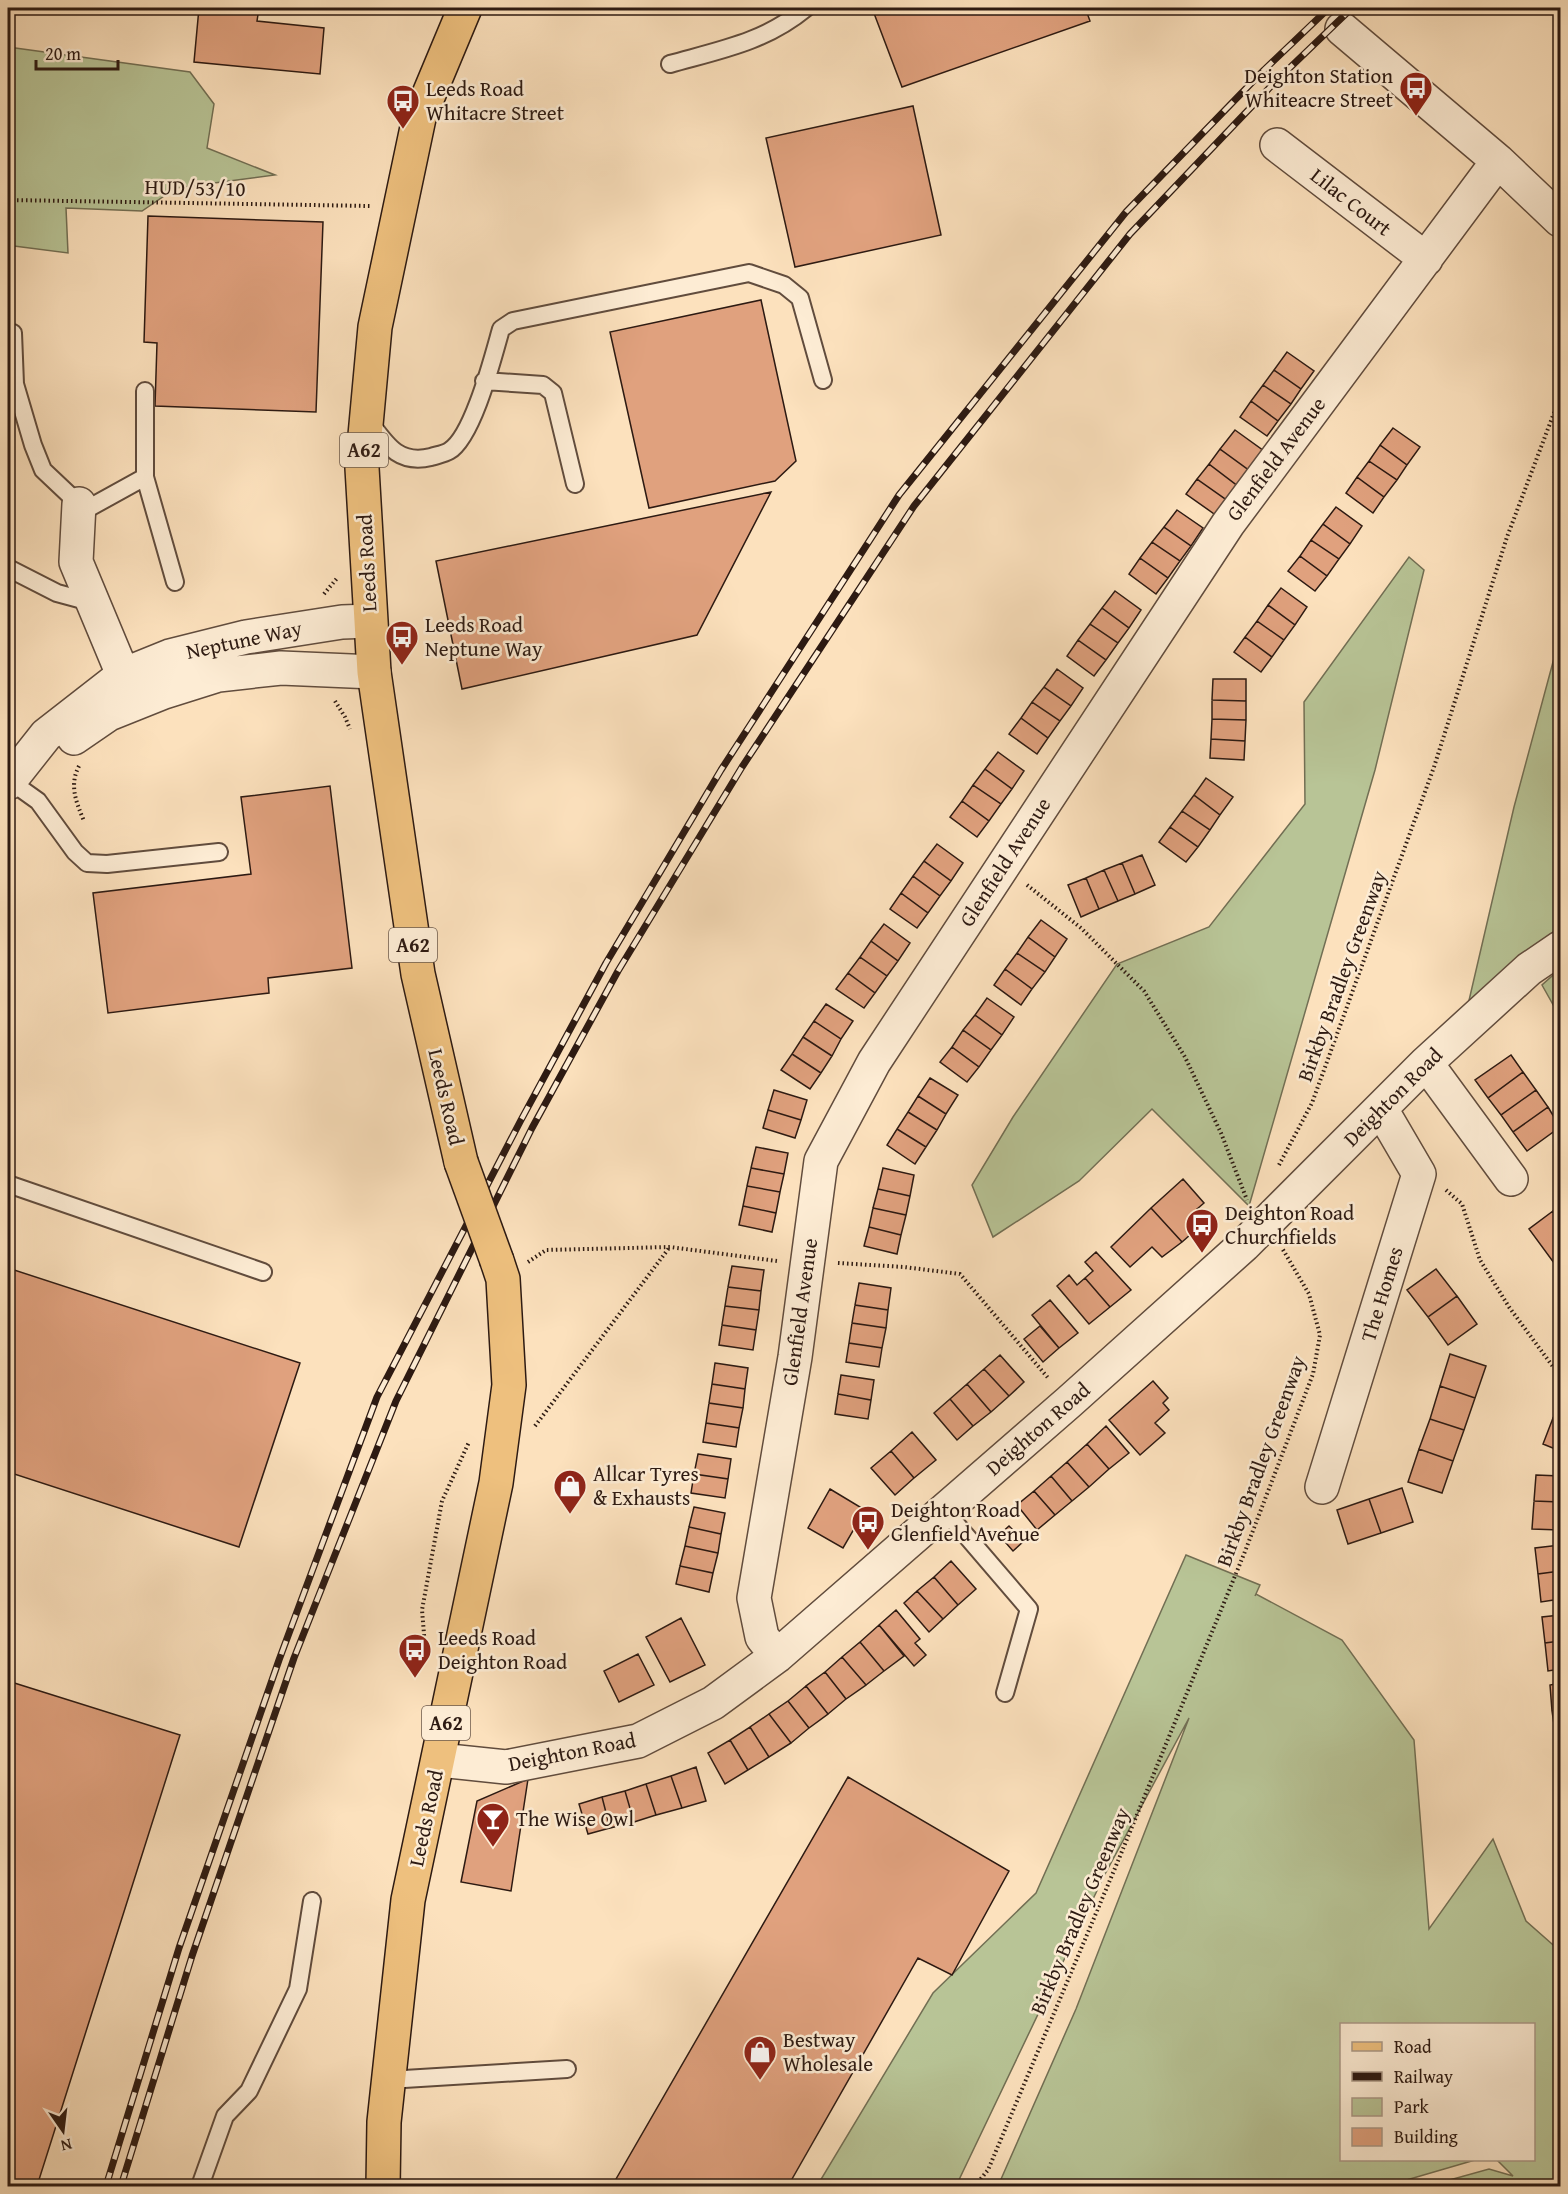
<svg xmlns="http://www.w3.org/2000/svg" width="1568" height="2194" font-family="'Gentium Book Plus',serif">
	<rect width="100%" height="100%" fill="#fce1bd"/>
	<filter id="stains"><feTurbulence type="fractalNoise" baseFrequency=".00333" numOctaves="4"/><feColorMatrix values="0 0 0 0 .2 0 0 0 0 .09 0 0 0 0 .02 0 0 0 .5 -.17"/></filter>
	<radialGradient id="worn" r=".72"><stop offset=".6" stop-color="#630" stop-opacity="0"/><stop offset="1" stop-color="#630" stop-opacity=".3"/></radialGradient>
	<path fill="#b8c496" stroke="#726f54" stroke-width="1.5" d="M8,47L190,72L214,104L207,148L275,175L176,188L142,211L66,208L68,253L14,246L8,243Z
		M1409,557L1424,570L1375,770L1249,1206L1152,1109L1079,1181L993,1237L972,1185L1013,1117L1117,964L1209,927L1305,804L1304,702Z
		M1560,636V933L1467,1009L1514,807Z
		M1560,969V1017L1542,985Z
		M1186,1555L1260,1585L1255,1596L1256,1594L1342,1640L1414,1740L1429,1929L1493,1839L1526,1921L1560,1951V2186H1428L1489,2169L1513,2176L1497,2160H1534V2024H1342V2160H1475L1386,2186H998L1076,2009L1189,1718L1104,1876L956,2186H817L933,1993L1036,1893Z"/>
	<path fill="#e0a17e" stroke="#2d1a12" stroke-width="1.5" d="M199,8H259L257,21L324,28L320,74L194,62Z
		M872,8H1093L1086,10L1090,21L902,87Z
		M913,106L941,235L795,267L766,138Z
		M148,216L323,222L316,412L155,406L157,343L144,342Z
		M761,300L796,461L775,481L649,508L610,332Z
		M1287,352L1314,371L1301,389L1274,370Z
		M1274,370L1301,389L1291,404L1263,385Z
		M1263,385L1291,404L1278,421L1251,401Z
		M1251,401L1278,421L1267,436L1240,417Z
		M1393,428L1420,447L1407,465L1380,445Z
		M1235,430L1264,451L1250,471L1220,449Z
		M1380,445L1407,465L1397,480L1369,461Z
		M1220,449L1250,471L1239,487L1209,464Z
		M1369,461L1397,480L1384,497L1357,477Z
		M1209,464L1239,487L1228,501L1197,479Z
		M1357,477L1384,497L1373,513L1346,493Z
		M1197,479L1228,501L1217,516L1186,494Z
		M771,492L697,635L462,689L436,561Z
		M1336,507L1362,526L1350,544L1323,524Z
		M1177,510L1203,528L1191,546L1164,527Z
		M1323,524L1350,544L1339,559L1311,540Z
		M1164,527L1191,546L1180,561L1152,542Z
		M1311,540L1339,559L1327,576L1300,556Z
		M1152,542L1180,561L1168,578L1140,558Z
		M1300,556L1327,576L1315,591L1288,571Z
		M1140,558L1168,578L1156,594L1129,574Z
		M1281,588L1307,607L1295,625L1268,605Z
		M1115,591L1141,610L1129,628L1102,608Z
		M1268,605L1295,625L1284,640L1257,621Z
		M1102,608L1129,628L1118,643L1090,624Z
		M1257,621L1284,640L1272,657L1245,637Z
		M1090,624L1118,643L1106,660L1078,640Z
		M1245,637L1272,657L1261,672L1234,652Z
		M1078,640L1106,660L1094,676L1067,656Z
		M1057,669L1083,688L1071,706L1044,687Z
		M1213,679H1246V701L1212,700Z
		M1044,687L1071,706L1060,721L1032,702Z
		M1212,700L1246,701V720L1212,719Z
		M1032,702L1060,721L1048,738L1021,718Z
		M1021,718L1048,738L1037,754L1009,734Z
		M1212,719L1246,720L1245,741L1211,739Z
		M1211,739L1245,741L1244,760L1210,758Z
		M998,752L1024,771L1012,789L985,769Z
		M985,769L1012,789L1001,804L973,785Z
		M1206,778L1233,797L1220,815L1194,795Z
		M973,785L1001,804L989,821L962,801Z
		M330,786L352,968L268,978L269,993L108,1013L93,893L251,874L241,797Z
		M1194,795L1220,815L1210,830L1182,811Z
		M962,801L989,821L977,837L950,817Z
		M1182,811L1210,830L1198,847L1170,827Z
		M1170,827L1198,847L1186,862L1159,842Z
		M937,844L963,863L951,881L924,861Z
		M1142,855L1155,885L1135,894L1122,863Z
		M924,861L951,881L940,896L913,876Z
		M1122,863L1135,894L1118,901L1104,870Z
		M1104,870L1118,901L1099,909L1086,878Z
		M913,876L940,896L928,913L901,893Z
		M1086,878L1099,909L1081,917L1068,885Z
		M901,893L928,913L917,928L890,909Z
		M1041,920L1067,939L1055,957L1028,937Z
		M884,924L910,943L898,961L871,941Z
		M1028,937L1055,957L1045,972L1017,953Z
		M871,941L898,961L887,976L860,957Z
		M1017,953L1045,972L1032,989L1005,969Z
		M860,957L887,976L875,993L848,973Z
		M1005,969L1032,989L1021,1005L994,985Z
		M848,973L875,993L864,1008L836,989Z
		M987,998L1014,1017L1002,1035L975,1015Z
		M826,1004L853,1021L841,1039L814,1021Z
		M975,1015L1002,1035L991,1050L963,1030Z
		M814,1021L841,1039L832,1056L803,1037Z
		M963,1030L991,1050L979,1067L952,1047Z
		M803,1037L832,1056L821,1073L792,1054Z
		M952,1047L979,1067L967,1082L940,1062Z
		M792,1054L821,1073L810,1089L781,1070Z
		M1511,1055L1523,1072L1488,1098L1475,1080Z
		M1523,1072L1536,1090L1501,1115L1488,1098Z
		M930,1078L958,1095L946,1114L918,1096Z
		M774,1090L807,1100L801,1120L768,1110Z
		M1536,1090L1548,1107L1513,1132L1501,1115Z
		M918,1096L946,1114L937,1130L908,1112Z
		M1548,1107L1560,1127L1527,1151L1513,1132Z
		M768,1110L801,1120L795,1138L763,1128Z
		M908,1112L937,1130L926,1147L897,1129Z
		M897,1129L926,1147L915,1164L887,1145Z
		M756,1147L788,1153L784,1174L751,1168Z
		M751,1168L784,1174L780,1192L747,1186Z
		M883,1168L914,1175L910,1196L878,1189Z
		M1183,1179L1204,1203L1197,1209L1207,1220L1182,1242L1151,1208Z
		M747,1186L780,1192L776,1213L743,1206Z
		M878,1189L910,1196L906,1215L873,1208Z
		M1560,1205V1221L1553,1211Z
		M743,1206L776,1213L772,1232L739,1225Z
		M873,1208L906,1215L901,1235L869,1227Z
		M1151,1208L1182,1242L1162,1257L1152,1247L1130,1267L1111,1247Z
		M1553,1211L1560,1221V1258L1554,1263L1529,1229Z
		M869,1227L901,1235L897,1254L864,1246Z
		M1096,1252L1131,1290L1110,1307L1085,1278L1093,1271L1085,1262Z
		M732,1266L764,1270L761,1291L728,1287Z
		M8,1268L300,1363L239,1547L8,1472Z
		M1436,1269L1457,1296L1428,1317L1407,1290Z
		M1069,1275L1077,1285L1085,1278L1110,1307L1089,1324L1057,1286Z
		M859,1283L891,1288L888,1310L855,1305Z
		M728,1287L761,1291L759,1310L725,1306Z
		M1457,1296L1477,1324L1448,1345L1428,1317Z
		M1050,1300L1078,1333L1059,1348L1032,1315Z
		M855,1305L888,1310L886,1328L852,1323Z
		M725,1306L759,1310L756,1330L722,1325Z
		M852,1323L886,1328L882,1348L849,1343Z
		M722,1325L756,1330L753,1350L719,1345Z
		M1040,1326L1059,1348L1043,1362L1024,1339Z
		M849,1343L882,1348L879,1367L846,1362Z
		M1450,1354L1486,1366L1475,1398L1440,1386Z
		M1000,1355L1024,1382L1009,1396L984,1369Z
		M715,1363L748,1368L745,1389L712,1384Z
		M984,1369L1009,1396L991,1412L967,1384Z
		M841,1375L874,1380L871,1400L838,1394Z
		M1153,1381L1168,1398L1163,1403L1169,1410L1155,1423L1165,1433L1140,1455L1109,1420Z
		M712,1384L745,1389L743,1408L709,1403Z
		M967,1384L991,1412L973,1426L950,1399Z
		M1440,1386L1475,1398L1464,1430L1430,1419Z
		M838,1394L871,1400L868,1419L835,1414Z
		M950,1399L973,1426L957,1440L934,1413Z
		M1560,1402V1421L1553,1418Z
		M709,1403L743,1408L739,1428L706,1423Z
		M1553,1418L1560,1421V1451L1543,1444Z
		M1430,1419L1464,1430L1453,1461L1419,1449Z
		M706,1423L739,1428L736,1447L703,1442Z
		M1106,1426L1129,1453L1109,1469L1087,1444Z
		M912,1432L936,1460L914,1478L891,1451Z
		M1087,1444L1109,1469L1089,1487L1067,1462Z
		M1419,1449L1453,1461L1442,1493L1408,1482Z
		M891,1451L914,1478L895,1495L871,1468Z
		M698,1454L731,1459L728,1479L694,1474Z
		M1067,1462L1089,1487L1072,1501L1051,1476Z
		M694,1474L728,1479L725,1498L691,1493Z
		M1536,1475L1560,1476V1502L1534,1501Z
		M1051,1476L1072,1501L1055,1515L1034,1491Z
		M1402,1488L1413,1522L1381,1533L1369,1499Z
		M830,1489L865,1510L843,1548L808,1528Z
		M1034,1491L1055,1515L1037,1530L1017,1505Z
		M1369,1499L1381,1533L1348,1544L1337,1510Z
		M1534,1501L1560,1502V1530L1532,1529Z
		M694,1507L725,1513L721,1534L689,1527Z
		M1009,1526L1024,1541L1013,1551L999,1535Z
		M689,1527L721,1534L718,1553L685,1546Z
		M1560,1545V1571L1538,1574L1535,1548Z
		M685,1546L718,1553L713,1573L680,1566Z
		M951,1561L976,1589L958,1605L934,1577Z
		M680,1566L713,1573L709,1592L676,1584Z
		M1560,1571V1599L1541,1602L1538,1574Z
		M934,1577L958,1605L943,1619L917,1591Z
		M917,1591L943,1619L929,1632L904,1603Z
		M896,1610L920,1639L915,1643L926,1655L914,1666L879,1625Z
		M1560,1615V1641L1545,1643L1542,1617Z
		M681,1618L705,1665L670,1682L646,1637Z
		M879,1625L904,1656L884,1671L860,1642Z
		M1560,1641V1669L1548,1671L1545,1643Z
		M860,1642L884,1671L866,1685L842,1657Z
		M638,1654L654,1685L619,1702L604,1671Z
		M842,1657L866,1685L846,1699L825,1672Z
		M825,1672L846,1699L828,1714L806,1686Z
		M8,1681L180,1735L37,2186H8Z
		M1560,1683V1710L1552,1711L1550,1685Z
		M806,1686L828,1714L809,1728L788,1701Z
		M788,1701L809,1728L791,1743L769,1714Z
		M1560,1710V1738H1556L1552,1711Z
		M769,1714L791,1743L769,1757L750,1727Z
		M750,1727L769,1757L748,1770L730,1740Z
		M730,1740L748,1770L725,1784L708,1753Z
		M696,1767L706,1801L682,1808L671,1776Z
		M671,1776L682,1808L656,1815L646,1784Z
		M848,1777L1009,1871L952,1975L918,1958L788,2186H612Z
		M528,1779L511,1891L461,1882L477,1801Z
		M646,1784L656,1815L634,1822L625,1791Z
		M625,1791L634,1822L610,1828L602,1797Z
		M602,1797L610,1828L588,1834L579,1804Z"/>
	<g fill="none" stroke-linecap="round" stroke-linejoin="round">
		<g stroke="#614c3d" stroke-width="20">
			<path id="lane" d="M670,64C720,50 765,42 806,8
				M13,333L15,384L33,445L43,470L79,504
				M484,381L543,385L553,393L575,484
				M369,421C386,444 398,465 431,457C437,455 444,454 449,451C473,437 493,357 501,329L513,321L749,273L784,285L800,298L823,380
				M145,477L175,582
				M78,514L145,477V391
				M8,568L57,593L94,603
				M10,781L38,801L75,852L87,863L107,864L219,852
				M8,1184L263,1272
				M945,1511L1029,1609L1005,1693
				M388,2080L567,2069
				M200,2186L225,2116L249,2091L298,1989L312,1901"/>
		</g>
		<g stroke="#614c3d" stroke-width="36">
			<path id="street" d="M1342,29L1498,161L1560,220
				M1277,145L1426,259
				M79,504L76,562L129,689L134,687
				M74,738L109,714L164,692L218,675L281,668L374,672
				M8,783L46,735L123,675L170,656L246,637L342,622L370,621
				M1426,1063L1511,1179
				M1322,1487L1419,1174L1381,1109
				M777,1656L762,1637L754,1598L795,1357L821,1161L874,1062L1228,524L1498,161
				M439,1760L506,1767L638,1741L713,1703L777,1656L1069,1402L1244,1245L1426,1063L1529,969L1560,948"/>
		</g>
		<g stroke="#2d1a12" stroke-width="36">
			<path id="primary" d="M461,1162L418,974L374,672L362,468L375,327L419,118L465,8
				M383,2186L384,2122L408,1900L496,1483L509,1385L503,1279L497,1261"/>
		</g>
		<path stroke="#2d1a12" stroke-width="4" stroke-dasharray="1.5 3" stroke-linecap="butt" d="M8,200L370,206
			M324,594L338,577
			M335,701L345,717L350,729
			M79,766C69,785 76,802 84,821
			M1027,885L1081,928L1144,991L1185,1057L1221,1133L1247,1200
			M1279,1165L1312,1103L1434,767L1507,537L1560,397
			M1446,1190L1462,1204L1480,1260L1509,1307L1554,1368L1560,1372
			M528,1262L546,1250L670,1247L777,1261
			M838,1263L904,1267L960,1274L1049,1379
			M535,1426L669,1248
			M426,1658L422,1610L442,1501L469,1442
			M975,2186L988,2170L1118,1861L1244,1554L1313,1374L1320,1335L1309,1294L1282,1248"/>
		<use href="#lane" stroke="#fdecd4" stroke-width="16"/>
		<use href="#street" stroke="#fdecd4" stroke-width="33"/>
		<use href="#primary" stroke="#eec07e" stroke-width="33"/>
		<g stroke="#2d1a12" stroke-width="7">
			<path id="rail" d="M106,2186L179,1948L279,1660L377,1397L521,1120L606,963L721,770L899,495L1126,212L1264,70L1329,8
				M121,2186L192,1956L294,1658L396,1401L532,1128L618,971L742,767L914,506L1130,234L1275,82L1352,8"/>
		</g>
		<use href="#rail" stroke="#fdecd4" stroke-width="4.5" stroke-dasharray="14" stroke-linecap="butt"/>
		<g stroke="#2d1a12" stroke-width="36" stroke-linecap="butt">
			<path id="primary-bridge" d="M461,1162L497,1261"/>
		</g>
		<use href="#primary-bridge" stroke="#eec07e" stroke-width="33"/>
	</g>
	<defs>
		<g id="bus-pin" transform="scale(1.725)"><path d="M0 17L-7.5 6A9.5 9.5 0 1 1 7.5 6Z" fill="#8f2418" stroke="#fdecd4"/><path d="M-5-6H5V4H4V6H2V4H-2V6H-4V4H-5ZM-3.5-4V0h7V-4ZM-3.5 1.2v1.5H-2V1.2ZM2 1.2v1.5H3.5V1.2Z" fill="#fff"/></g>
		<g id="shop-pin" transform="scale(1.725)"><path d="M0 17L-7.5 6A9.5 9.5 0 1 1 7.5 6Z" fill="#8f2418" stroke="#fdecd4"/><path d="M-5-2.5h2.3a2.7 3.5 0 0 1 5.4 0H5L5.5 6h-11ZM-1.5-2.5h3a1.5 2.3 0 0 0-3 0Z" fill="#fff"/></g>
		<g id="bar-pin" transform="scale(1.725)"><path d="M0 17L-7.5 6A9.5 9.5 0 1 1 7.5 6Z" fill="#8f2418" stroke="#fdecd4"/><path d="M-6-5H6L.8 .8V4.5H3.5V6h-7V4.5H-.8V.8Z" fill="#fff"/></g>
	</defs>
	<g fill-rule="evenodd">
		<use href="#bus-pin" x="1416" y="88"/>
		<use href="#bus-pin" x="403" y="101"/>
		<use href="#bus-pin" x="402" y="637"/>
		<use href="#bus-pin" x="1202" y="1225"/>
		<use href="#shop-pin" x="570" y="1486"/>
		<use href="#bus-pin" x="868" y="1522"/>
		<use href="#bus-pin" x="415" y="1650"/>
		<use href="#bar-pin" x="493" y="1819"/>
		<use href="#shop-pin" x="760" y="2052"/>
	</g>
	<g text-anchor="middle" stroke-width="5" stroke-linejoin="round" paint-order="stroke">
		<g fill="#fdecd4" stroke="#6b594c" stroke-width="1.5">
			<rect x="340" y="433" width="48" height="34" rx="4.5"/>
			<rect x="389" y="928" width="48" height="34" rx="4.5"/>
			<rect x="422" y="1706" width="48" height="34" rx="4.5"/>
		</g>
		<g font-size="20" font-weight="bold" fill="#2d1a12">
			<text x="364" y="457">A62</text>
			<text x="413" y="952">A62</text>
			<text x="446" y="1730">A62</text>
		</g>
		<g font-size="21" fill="#2d1a12" stroke="#fdecd4" text-anchor="start">
			<text x="1393" y="83" text-anchor="end">Deighton Station<tspan x="1393" dy="24">Whiteacre Street</tspan></text>
			<text x="426" y="96">Leeds Road<tspan x="426" dy="24">Whitacre Street</tspan></text>
			<text x="425" y="632">Leeds Road<tspan x="425" dy="24">Neptune Way</tspan></text>
			<text x="1225" y="1220">Deighton Road<tspan x="1225" dy="24">Churchfields</tspan></text>
			<text x="593" y="1481">Allcar Tyres<tspan x="593" dy="24">&amp; Exhausts</tspan></text>
			<text x="891" y="1517">Deighton Road<tspan x="891" dy="24">Glenfield Avenue</tspan></text>
			<text x="438" y="1645">Leeds Road<tspan x="438" dy="24">Deighton Road</tspan></text>
			<text x="516" y="1826">The Wise Owl</text>
			<text x="783" y="2047">Bestway<tspan x="783" dy="24">Wholesale</tspan></text>
		</g>
		<g font-size="21" fill="#2d1a12" stroke="#fdecd4">
			<text transform="translate(195 188) rotate(1)" y="7">HUD/53/10</text>
			<text transform="translate(1351 202) rotate(38)" y="7">Lilac Court</text>
			<text transform="translate(1276 459) rotate(-53)" y="7">Glenfield Avenue</text>
			<text transform="translate(367 563) rotate(-93)" y="7">Leeds Road</text>
			<text transform="translate(244 640) rotate(-12)" y="7">Neptune Way</text>
			<text transform="translate(1005 862) rotate(-57)" y="7">Glenfield Avenue</text>
			<text transform="translate(1342 976) rotate(-70)" y="7">Birkby Bradley Greenway</text>
			<text transform="translate(446 1097) rotate(77)" y="7">Leeds Road</text>
			<text transform="translate(1393 1097) rotate(-45)" y="7">Deighton Road</text>
			<text transform="translate(1382 1294) rotate(-73)" y="7">The Homes</text>
			<text transform="translate(800 1312) rotate(-82)" y="7">Glenfield Avenue</text>
			<text transform="translate(1038 1429) rotate(-41)" y="7">Deighton Road</text>
			<text transform="translate(1261 1461) rotate(-70)" y="7">Birkby Bradley Greenway</text>
			<text transform="translate(572 1752) rotate(-11)" y="7">Deighton Road</text>
			<text transform="translate(426 1818) rotate(-78)" y="7">Leeds Road</text>
			<text transform="translate(1080 1911) rotate(-67)" y="7">Birkby Bradley Greenway</text>
		</g>
	</g>
	<rect width="1568" height="2194" fill="none" stroke="#fce1bd" stroke-width="30"/>
	<rect x="9" y="9" width="1550" height="2176" fill="none" stroke="#2d1a12" stroke-width="3"/>
	<rect x="15" y="15" width="1538" height="2164" fill="none" stroke="#2d1a12" stroke-width="1.5"/>
	<rect x="1340" y="2023" width="195" height="138" fill="#fdecd4" stroke="#aa9886" stroke-width="1.5"/>
	<rect x="1352" y="2042" width="30" height="9" fill="#eec07e" stroke="#aa9886" stroke-width="1.5"/>
	<text x="1394" y="2053" font-size="18" fill="#2d1a12">Road</text>
	<rect x="1352" y="2072" width="30" height="9" fill="#2d1a12" stroke="#aa9886" stroke-width="1.5"/>
	<text x="1394" y="2083" font-size="18" fill="#2d1a12">Railway</text>
	<rect x="1352" y="2098" width="30" height="18" fill="#b8c496" stroke="#aa9886" stroke-width="1.5"/>
	<text x="1394" y="2113" font-size="18" fill="#2d1a12">Park</text>
	<rect x="1352" y="2128" width="30" height="18" fill="#e0a17e" stroke="#aa9886" stroke-width="1.5"/>
	<text x="1394" y="2143" font-size="18" fill="#2d1a12">Building</text>
	<g transform="translate(63 2131) rotate(166)" stroke="#fdecd4" stroke-width="4.5" paint-order="stroke">
	<path d="M0-4.5L10 22L0 15L-10 22Z" fill="#2d1a12"/>
	<text y="-9" font-size="16" font-weight="bold" text-anchor="middle" fill="#2d1a12">N</text>
	</g>
	<path d="M36 60v9h82v-9" fill="none" stroke="#2d1a12" stroke-width="3"/>
	<text x="45" y="60" font-size="18" fill="#2d1a12" stroke="#fdecd4" stroke-width="4.5" paint-order="stroke">20 m</text>
	<rect width="100%" height="100%" filter="url(#stains)"/>
	<rect width="100%" height="100%" fill="url(#worn)"/>
</svg>
